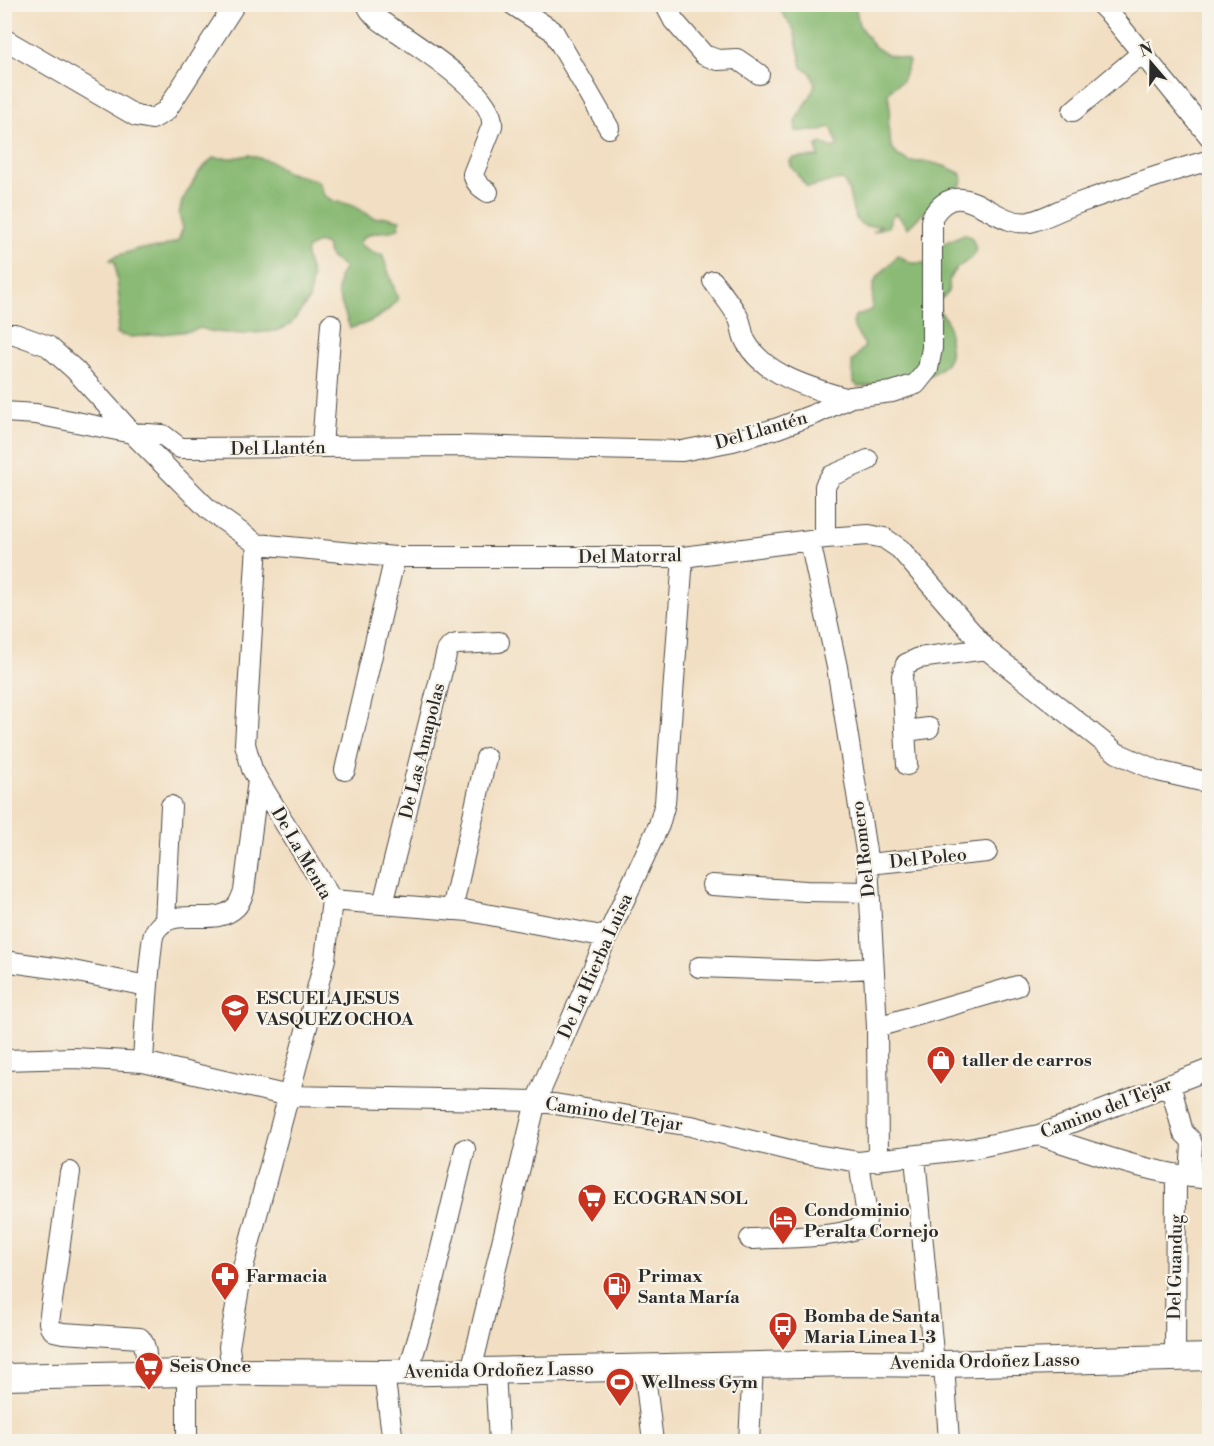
<svg xmlns="http://www.w3.org/2000/svg" width="1214" height="1446" font-family="'Libre Bodoni',serif">
	<rect width="100%" height="100%" fill="#f7f3e8"/>
	<filter id="ink" filterUnits="userSpaceOnUse"><feTurbulence type="fractalNoise" baseFrequency=".0167" numOctaves="2"/><feDisplacementMap in="SourceGraphic" scale="12" xChannelSelector="R" yChannelSelector="G"/><feConvolveMatrix kernelMatrix="1 2 1 2 8 2 1 2 1" color-interpolation-filters="sRGB"/></filter>
	<filter id="wash" filterUnits="userSpaceOnUse"><feTurbulence type="fractalNoise" baseFrequency=".008" numOctaves="4" result="noise"/><feDisplacementMap in="SourceGraphic" scale="24" xChannelSelector="R" yChannelSelector="G"/><feGaussianBlur stdDeviation="1.35" result="paint"/><feColorMatrix in="noise" values="0 0 0 0 0 0 0 0 0 0 0 0 0 0 0 0 0 1.4 0 .05"/><feComposite in="paint" operator="in"/></filter>
	<g filter="url(#wash)">
		<rect width="100%" height="100%" fill="#f2dfc3"/>
		<path fill="#8aba74" stroke="#5a7250" stroke-width="1.5" d="M789,5H855L859,25L874,46L886,54L908,60L909,62L902,81L891,89L888,94L890,108L888,126L891,146L897,155L910,162H929L944,166L960,173L963,179L957,193L925,211L908,228L896,213L890,219L889,226L873,232L881,225C876,225 871,227 866,226C847,221 855,191 842,180C829,179 819,187 807,187L791,166L790,161L793,158L819,157L816,146L821,143L833,148L838,144L832,129L829,127L819,131H796L795,121L810,98L815,84L811,73L802,67L794,30L781,11Z
			M249,155L272,162L286,172L318,181L324,195L333,201L352,205L374,218L386,217L400,220L399,227L395,230C382,233 365,230 359,244L376,254H382L398,299C386,315 369,324 350,328L338,294L339,277L345,268L330,257L326,245L318,242L307,249L306,257L312,276L309,300L290,325L283,328L275,331L243,334L213,332L201,328L190,331L132,337L121,335L117,333C123,303 117,290 115,262L110,260L114,257L137,249L159,248L178,241L183,228L179,215L182,201L199,172L213,158H233Z
			M964,234C970,235 972,237 974,243C982,259 958,262 952,274C943,288 957,288 938,301L940,312C950,321 949,329 949,341C950,346 951,351 950,355C941,385 884,383 858,387L853,381L852,362L865,346C861,336 849,328 855,316L871,310C874,301 871,289 875,281C881,270 892,266 897,255L912,263H925L942,244Z"/>
	</g>
	<g filter="url(#ink)">
		<g fill="none" stroke-linecap="round" stroke-linejoin="round">
			<g stroke="#494642" stroke-width="22">
				<path id="minor" d="M367,4C371,18 391,27 402,35C425,51 496,96 492,126L473,174C476,184 480,187 488,192
					M512,4L553,31L609,128
					M665,4L674,21L704,55L718,60L737,59L759,74
					M1100,4L1111,15L1210,137
					M4,39L136,116L152,119L166,111L235,4
					M1073,111L1142,53
					M713,281C721,293 733,306 739,319C742,326 742,335 746,342C764,375 811,388 845,398
					M4,334H15L48,346L75,370L132,433L163,435L180,448L459,446L682,451L733,441L778,428L815,414L851,397L892,392L916,384L928,369L932,348V217C961,170 994,229 1030,222C1045,218 1059,210 1073,205C1118,189 1164,173 1210,160
					M4,412L36,414L132,433L209,510L257,544L395,557H683L825,538L869,535L884,538L900,549L986,649L1117,753L1158,771L1210,783
					M322,447L331,324
					M825,538V486L831,476L868,460
					M810,541L837,667L868,864L877,1027L878,1161
					M905,731L929,728
					M907,765L902,676L906,664L919,658L986,649
					M345,770L395,557
					M868,864L987,852
					M712,885L806,891L869,892
					M332,900L469,911L607,937
					M383,904L447,651L451,646L457,644L499,642
					M452,910L486,758
					M165,920L171,806
					M4,961L68,970L147,986
					M699,967L816,971L873,968
					M877,1027L1017,986
					M4,1060L74,1058L143,1062L289,1096L536,1101L691,1126L797,1152L859,1162L969,1149L1039,1135L1210,1069
					M143,1062C145,1025 147,989 151,952C152,945 152,935 156,930C174,904 214,929 236,907C240,903 242,896 244,891L258,780
					M1170,1084L1183,1132L1190,1139L1192,1144L1190,1177
					M1039,1135C1094,1153 1151,1174 1210,1179
					M915,1157L934,1364
					M70,1172L49,1322L50,1327L54,1331L63,1333L140,1338C148,1346 146,1363 146,1374
					M750,1239C782,1237 839,1239 865,1225L867,1216L859,1162
					M1175,1358L1176,1176
					M944,1364L949,1442
					M644,1367L653,1442
					M471,1371L536,1101L607,937L659,825L665,803L683,557
					M495,1371L499,1442
					M232,1372L229,1347L242,1271L325,959L332,900L258,780L252,769L245,744L257,544
					M408,1372L425,1315L465,1149
					M384,1373L393,1442
					M187,1442V1373
					M749,1442L753,1365"/>
			</g>
			<g stroke="#494642" stroke-width="28">
				<path id="major" d="M4,1377L232,1372L384,1373L853,1363L944,1364L1210,1357"/>
			</g>
			<use href="#minor" stroke="#fff" stroke-width="20"/>
			<use href="#major" stroke="#fff" stroke-width="26"/>
		</g>
	</g>
	<defs>
		<g id="school-pin" transform="scale(1.5)"><path d="M0 17L-7.5 6A9.5 9.5 0 1 1 7.5 6Z" fill="#c8321e" stroke="#f7f3e8"/><path d="M0-5L7-2L0 1L-7-2ZM-4 1L0 2.5L4 1V4Q0 6-4 4Z" fill="#fff"/></g>
		<g id="shop-pin" transform="scale(1.5)"><path d="M0 17L-7.5 6A9.5 9.5 0 1 1 7.5 6Z" fill="#c8321e" stroke="#f7f3e8"/><path d="M-5-2.5h2.3a2.7 3.5 0 0 1 5.4 0H5L5.5 6h-11ZM-1.5-2.5h3a1.5 2.3 0 0 0-3 0Z" fill="#fff"/></g>
		<g id="supermarket-pin" transform="scale(1.5)"><path d="M0 17L-7.5 6A9.5 9.5 0 1 1 7.5 6Z" fill="#c8321e" stroke="#f7f3e8"/><path d="M-6-5.5h2.5l.6 2H6L4.5 2H-2.5L-4.4-4H-6ZM-1.5 3.2a1.3 1.3 0 1 0 .1 0ZM3 3.2a1.3 1.3 0 1 0 .1 0Z" fill="#fff"/></g>
		<g id="hotel-pin" transform="scale(1.5)"><path d="M0 17L-7.5 6A9.5 9.5 0 1 1 7.5 6Z" fill="#c8321e" stroke="#f7f3e8"/><path d="M-6-4.5h1.5V1H6V5H4.5V3h-9V5H-6ZM-4 0a1.8 1.8 0 1 1 3.6 0ZM.5 0V-2.5h3Q6-2.5 6 0Z" fill="#fff"/></g>
		<g id="pharmacy-pin" transform="scale(1.5)"><path d="M0 17L-7.5 6A9.5 9.5 0 1 1 7.5 6Z" fill="#c8321e" stroke="#f7f3e8"/><path d="M-2-6h4v4h4v4h-4v4h-4v-4h-4v-4h4Z" fill="#fff"/></g>
		<g id="fuel-pin" transform="scale(1.5)"><path d="M0 17L-7.5 6A9.5 9.5 0 1 1 7.5 6Z" fill="#c8321e" stroke="#f7f3e8"/><path d="M-5.5-6h7V0h2V4h1.3V-2.5L3-4.5l.8-.8L6-3V5H2.5V1h-1V6h-7ZM-4.2-4.7v3.2H.2V-4.7Z" fill="#fff"/></g>
		<g id="bus-pin" transform="scale(1.5)"><path d="M0 17L-7.5 6A9.5 9.5 0 1 1 7.5 6Z" fill="#c8321e" stroke="#f7f3e8"/><path d="M-5-6H5V4H4V6H2V4H-2V6H-4V4H-5ZM-3.5-4V0h7V-4ZM-3.5 1.2v1.5H-2V1.2ZM2 1.2v1.5H3.5V1.2Z" fill="#fff"/></g>
		<g id="stadium-pin" transform="scale(1.5)"><path d="M0 17L-7.5 6A9.5 9.5 0 1 1 7.5 6Z" fill="#c8321e" stroke="#f7f3e8"/><path d="M0-5a6.5 5 0 1 0 0 10a6.5 5 0 1 0 0-10ZM-3.5-1.8h7v3.6h-7Z" fill="#fff"/></g>
	</defs>
	<g fill-rule="evenodd">
		<use href="#school-pin" x="235" y="1008"/>
		<use href="#shop-pin" x="941" y="1060"/>
		<use href="#supermarket-pin" x="592" y="1198"/>
		<use href="#hotel-pin" x="783" y="1220"/>
		<use href="#pharmacy-pin" x="225" y="1276"/>
		<use href="#fuel-pin" x="617" y="1286"/>
		<use href="#bus-pin" x="783" y="1326"/>
		<use href="#supermarket-pin" x="149" y="1366"/>
		<use href="#stadium-pin" x="620" y="1382"/>
	</g>
	<g text-anchor="middle" stroke-width="4.5" stroke-linejoin="round" paint-order="stroke">
		<g font-size="18" fill="#2b2b2b" stroke="#f7f3e8">
			<text transform="translate(761 430) rotate(-16)" y="6">Del Llantén</text>
			<text transform="translate(278 448) rotate(-1)" y="6">Del Llantén</text>
			<text transform="translate(630 556) rotate(-1)" y="6">Del Matorral</text>
			<text transform="translate(422 751) rotate(-76)" y="6">De Las Amapolas</text>
			<text transform="translate(863 849) rotate(-97)" y="6">Del Romero</text>
			<text transform="translate(302 853) rotate(60)" y="6">De La Menta</text>
			<text transform="translate(928 858) rotate(-6)" y="6">Del Poleo</text>
			<text transform="translate(595 966) rotate(-66)" y="6">De La Hierba Luisa</text>
			<text transform="translate(1106 1108) rotate(-21)" y="6">Camino del Tejar</text>
			<text transform="translate(614 1114) rotate(9)" y="6">Camino del Tejar</text>
			<text transform="translate(1175 1267) rotate(-89)" y="6">Del Guandug</text>
			<text transform="translate(985 1361) rotate(-1)" y="6">Avenida Ordoñez Lasso</text>
			<text transform="translate(499 1370) rotate(-1)" y="6">Avenida Ordoñez Lasso</text>
		</g>
		<g font-size="18" font-weight="bold" fill="#2b2b2b" stroke="#f7f3e8" text-anchor="start">
			<text x="256" y="1004">ESCUELA JESUS<tspan x="256" dy="21">VASQUEZ OCHOA</tspan></text>
			<text x="962" y="1066">taller de carros</text>
			<text x="613" y="1204">ECOGRAN SOL</text>
			<text x="804" y="1216">Condominio<tspan x="804" dy="21">Peralta Cornejo</tspan></text>
			<text x="246" y="1282">Farmacia</text>
			<text x="638" y="1282">Primax<tspan x="638" dy="21">Santa María</tspan></text>
			<text x="804" y="1322">Bomba de Santa<tspan x="804" dy="21">Maria Linea 1-3</tspan></text>
			<text x="170" y="1372">Seis Once</text>
			<text x="641" y="1388">Wellness Gym</text>
		</g>
	</g>
	<rect width="1214" height="1446" fill="none" stroke="#f7f3e8" stroke-width="24"/>
	<g transform="translate(1151 63) rotate(340)" stroke="#f7f3e8" stroke-width="4.5" paint-order="stroke">
	<path d="M0-4.5L10 22L0 15L-10 22Z" fill="#2b2b2b"/>
	<text y="-9" font-size="16" font-weight="bold" text-anchor="middle" fill="#2b2b2b">N</text>
	</g>
</svg>
